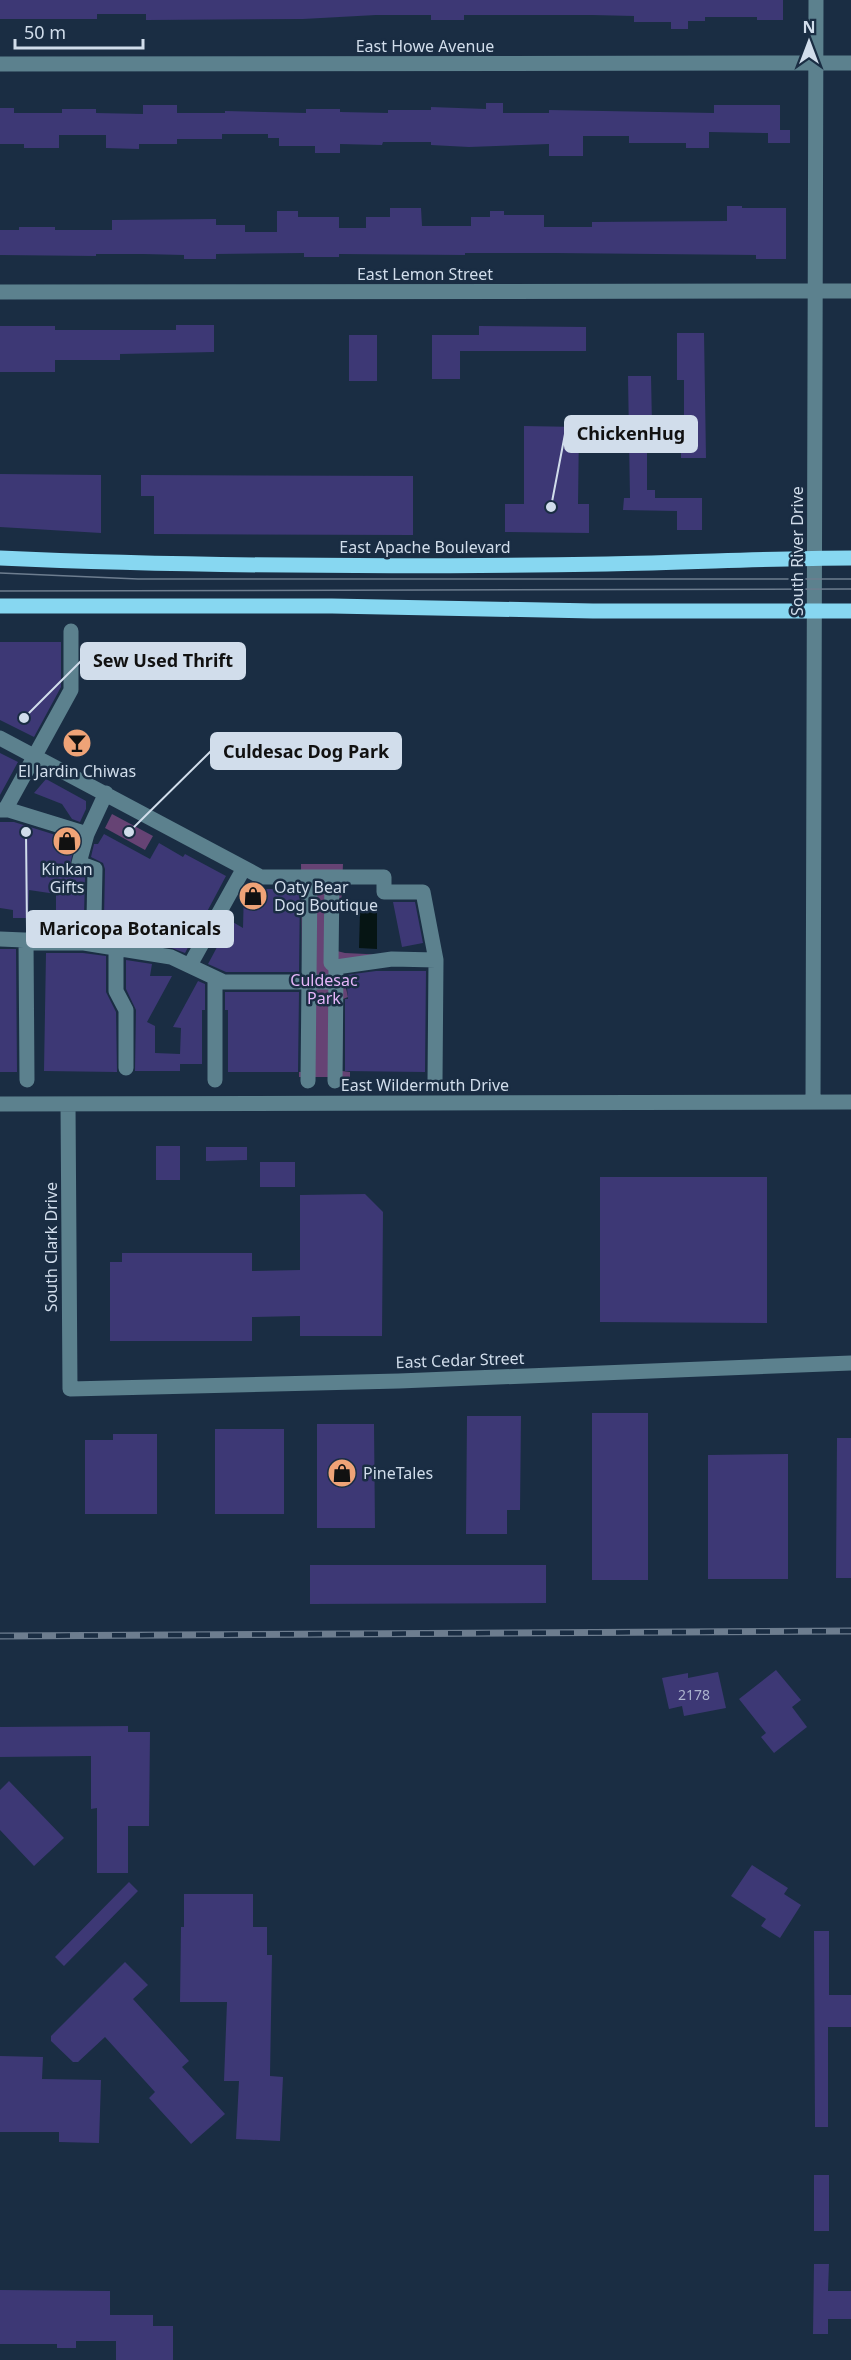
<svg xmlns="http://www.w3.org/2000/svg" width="851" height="2360" font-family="'Noto Sans',sans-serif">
	<rect width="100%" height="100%" fill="#1a2d43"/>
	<path fill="#664374" d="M112,814L153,836L145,850L105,828Z
		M301,864H343L341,910L334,913L333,950L345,953L387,955L342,971L348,997L343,999L342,1071L350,1072V1077H299V1072H303Z"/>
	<path fill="#061514" d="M360,912H377V949L359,948Z"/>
	<path fill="#3d3875" d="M0,0H783V20H757V17H705V21H688V29H671V22H634V16L592,15H464V20H431V15H376L303,19L146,20V14H97V19H0Z
		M486,103H503V113H549V110L714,113V105H780V130H790V143H768V133L709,132V148H686V143H629V136H583V156H549V144L469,147L431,145V142H383L382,145L340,144V153H315V146H279V138H268V134H222V139H177V144H139V149L106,148V135H59V148H24V144H0V108H14V113H62V109H96V113L143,114V105H177V113H225V111L306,113V109H340V112L388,113V110H431V107L486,109Z
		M727,206H742V208H786V259H756V255L554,253H465V255L339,254V257H304V253L216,254V259H184V255L143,254H96V256L0,255V230H19V227H55V230H112V220L216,219V225H245V232H277V211H298V217H339V228H366V217H390V208H421L422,226H471V217H490V211H504V215H544V227H592V222L727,221Z
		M176,325H214V352L120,354V360H55V372H0V326H55V330H176Z
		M479,326L586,327V351H460V379H432V335H479Z
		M677,333H704L706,458H681V428H684V380H677Z
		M349,335H377V381H349Z
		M628,376H651L652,425H649V453H647V490H655V498H702V530H677V511L623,510L624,498H630Z
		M524,426L579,427L578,504H589V533L505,532V504H524Z
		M0,474L101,475V533L0,527Z
		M141,475L413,476V535L154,534V496H141Z
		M0,642H61V687L34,737L0,720Z
		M0,753L18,762L0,795Z
		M46,779L86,801V809L80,822L72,819L62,804L34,793Z
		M0,822H14L75,841L70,866L75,872L85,876L84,916L76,933H44V925H56V894L29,890L28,918H13V910L0,908Z
		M104,834L150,859L159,843L183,857L185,854L226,876L185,953L156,942V945L97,935L104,918L105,869L103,863L91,857L94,844H98Z
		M244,889H300L299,972H226L208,964L231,921L243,928Z
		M393,902H415L423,943L402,947Z
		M0,949H16L17,1072H0Z
		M46,953H83L106,956V992L116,1012L117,1072L44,1071Z
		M126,960L152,964L150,976H172L147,1022L155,1026V1053L180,1054L181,1028L173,1027L198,981L205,984V1010H202V1064H180V1071H135L136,1010L126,989Z
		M376,971H426L425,1072L345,1071V999H348L346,975Z
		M225,992H299L298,1072H228V1010H225Z
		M156,1146H180V1180H156Z
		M206,1147H247V1160L206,1161Z
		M260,1162H295V1187H260Z
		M600,1177H767V1323L600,1322Z
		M365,1194L383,1212L382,1336H300V1316L252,1317V1341H110V1262H122V1253H252V1271L300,1270V1195Z
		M592,1413H648V1580H592Z
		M467,1416H521L520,1510H507V1534H466Z
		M317,1424H374L375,1528H317Z
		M215,1429H284V1514H215Z
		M113,1434H157V1514H85V1440H113Z
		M837,1438H851V1578H836Z
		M788,1454V1579H708V1455Z
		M310,1565H546V1603L310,1604Z
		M776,1670L801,1700L792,1707L807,1727L774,1753L761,1737L766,1733L739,1699Z
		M718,1672L726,1708L684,1716L682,1706L669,1709L662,1678L688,1673V1678Z
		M128,1726V1732H150L149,1826H128V1873H97V1808L91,1809V1756L0,1757V1727Z
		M9,1781L64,1838L34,1866L0,1830V1790Z
		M752,1865L788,1888L784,1894L801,1905L780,1938L761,1926L766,1919L731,1896Z
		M129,1882L138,1891L64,1966L55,1957Z
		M184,1894H253V1927H267V1955H272L270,2076L283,2077L280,2141L236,2139L239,2081H224L227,2002H180L181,1927H184Z
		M814,1931H829V1995H851V2027H828V2127H815Z
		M125,1962L148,1985L133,1999L189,2061L182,2067L225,2114L191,2144L149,2098L155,2092L105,2037L78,2062H73L51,2041V2036Z
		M0,2056L43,2057L42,2079L101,2080L99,2143L59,2142V2132H0Z
		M814,2175H829V2231H814Z
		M814,2264H829L828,2291H851V2319H828V2334H813Z
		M0,2290L110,2291V2315H153V2326H173V2360H116V2341H76V2348H57V2344H0Z"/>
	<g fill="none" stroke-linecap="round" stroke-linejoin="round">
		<path stroke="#5c818e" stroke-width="15" d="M0,64L851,63
			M0,292L851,291
			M0,738L261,877H384V892H423L436,960L435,1082
			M0,810H9L87,834L106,793
			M5,810L71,690V631
			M332,877L331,963L336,967L335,1081
			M0,939L24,940L34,943H84L171,957L224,982H336
			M26,940L27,1080
			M82,943L94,918L95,869L79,863L87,834
			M116,948V991L126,1010V1068
			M190,965L244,868
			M336,967L392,959L436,960
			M215,1080V978
			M308,1081L310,877
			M813,1102L816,0
			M0,1104L851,1102
			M68,1104L70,1389L399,1381L851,1363"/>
		<path stroke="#87d7f1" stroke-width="15" d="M0,558C202,567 404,567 607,564C688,563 769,558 851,558
			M0,606H332L593,611H851"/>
		<path stroke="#6d7d8f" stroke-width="1.5" d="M0,573L138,579H851
			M0,591L851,589"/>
		<g stroke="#6d7d8f" stroke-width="7">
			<path id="rail" d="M0,1636L851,1631"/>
		</g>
		<use href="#rail" stroke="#1a2d43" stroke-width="4.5" stroke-dasharray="14" stroke-linecap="butt"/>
	</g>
	<defs>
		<g id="bar-disc" transform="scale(1.5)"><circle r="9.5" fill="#efa377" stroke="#1a2d43"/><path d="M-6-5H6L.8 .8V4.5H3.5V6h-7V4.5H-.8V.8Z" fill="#111"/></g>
		<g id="shop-disc" transform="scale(1.5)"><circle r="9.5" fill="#efa377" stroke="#1a2d43"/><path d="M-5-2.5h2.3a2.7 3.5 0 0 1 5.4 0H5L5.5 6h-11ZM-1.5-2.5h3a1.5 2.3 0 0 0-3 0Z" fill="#111"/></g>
	</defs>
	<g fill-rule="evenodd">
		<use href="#bar-disc" x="77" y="743"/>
		<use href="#shop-disc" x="67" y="841"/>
		<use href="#shop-disc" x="253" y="896"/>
		<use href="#shop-disc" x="342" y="1473"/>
	</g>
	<g text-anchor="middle" stroke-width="5" stroke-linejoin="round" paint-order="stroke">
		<g font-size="14" fill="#acb4ce">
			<text x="694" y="1700">2178</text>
		</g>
		<g font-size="16" fill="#d1ddeb" stroke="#1a2d43">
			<text x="425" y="52">East Howe Avenue</text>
			<text x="425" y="280">East Lemon Street</text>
			<text x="425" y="553">East Apache Boulevard</text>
			<text transform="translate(797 551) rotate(-90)" y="6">South River Drive</text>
			<text x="425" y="1091">East Wildermuth Drive</text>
			<text transform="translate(51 1247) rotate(-90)" y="6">South Clark Drive</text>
			<text transform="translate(460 1360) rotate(-2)" y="6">East Cedar Street</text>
		</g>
		<g font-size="16" fill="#d1ddeb" stroke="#1a2d43">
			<text x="77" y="777">El Jardin Chiwas</text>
			<text x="67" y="875">Kinkan<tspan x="67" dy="18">Gifts</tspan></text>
			<text x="274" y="893" text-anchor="start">Oaty Bear<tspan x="274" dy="18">Dog Boutique</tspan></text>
			<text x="363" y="1479" text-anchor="start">PineTales</text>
		</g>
		<g font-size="16" fill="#e5b5f9" stroke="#1a2d43">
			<text x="324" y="986">Culdesac<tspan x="324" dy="18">Park</tspan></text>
		</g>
	</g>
	<path fill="none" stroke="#d1ddeb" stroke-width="2" d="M551 507L565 434M24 718L81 661M129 832L211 751M26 832L27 929"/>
	<g fill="#d1ddeb" stroke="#1a2d43" stroke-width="2">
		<circle cx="551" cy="507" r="6"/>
		<circle cx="24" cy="718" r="6"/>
		<circle cx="129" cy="832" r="6"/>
		<circle cx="26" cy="832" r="6"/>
	</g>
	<g fill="#d1ddeb" stroke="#d1ddeb" stroke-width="2">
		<rect x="565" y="416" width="132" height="36" rx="6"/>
		<rect x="81" y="643" width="164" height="36" rx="6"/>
		<rect x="211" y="733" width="190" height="36" rx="6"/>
		<rect x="27" y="911" width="206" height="36" rx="6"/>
	</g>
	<g font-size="18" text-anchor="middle" font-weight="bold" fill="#111">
		<text x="631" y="440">ChickenHug</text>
		<text x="163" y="667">Sew Used Thrift</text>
		<text x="306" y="758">Culdesac Dog Park</text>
		<text x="130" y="935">Maricopa Botanicals</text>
	</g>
	<g transform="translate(809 42)" stroke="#1a2d43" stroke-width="4.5" paint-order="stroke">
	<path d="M0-4.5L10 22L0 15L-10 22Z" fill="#d1ddeb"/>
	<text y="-9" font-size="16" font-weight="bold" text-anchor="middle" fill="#d1ddeb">N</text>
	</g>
	<path d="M15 39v9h128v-9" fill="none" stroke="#d1ddeb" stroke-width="3"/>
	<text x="24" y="39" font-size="18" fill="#d1ddeb" stroke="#1a2d43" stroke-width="4.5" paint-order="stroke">50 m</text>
</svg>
